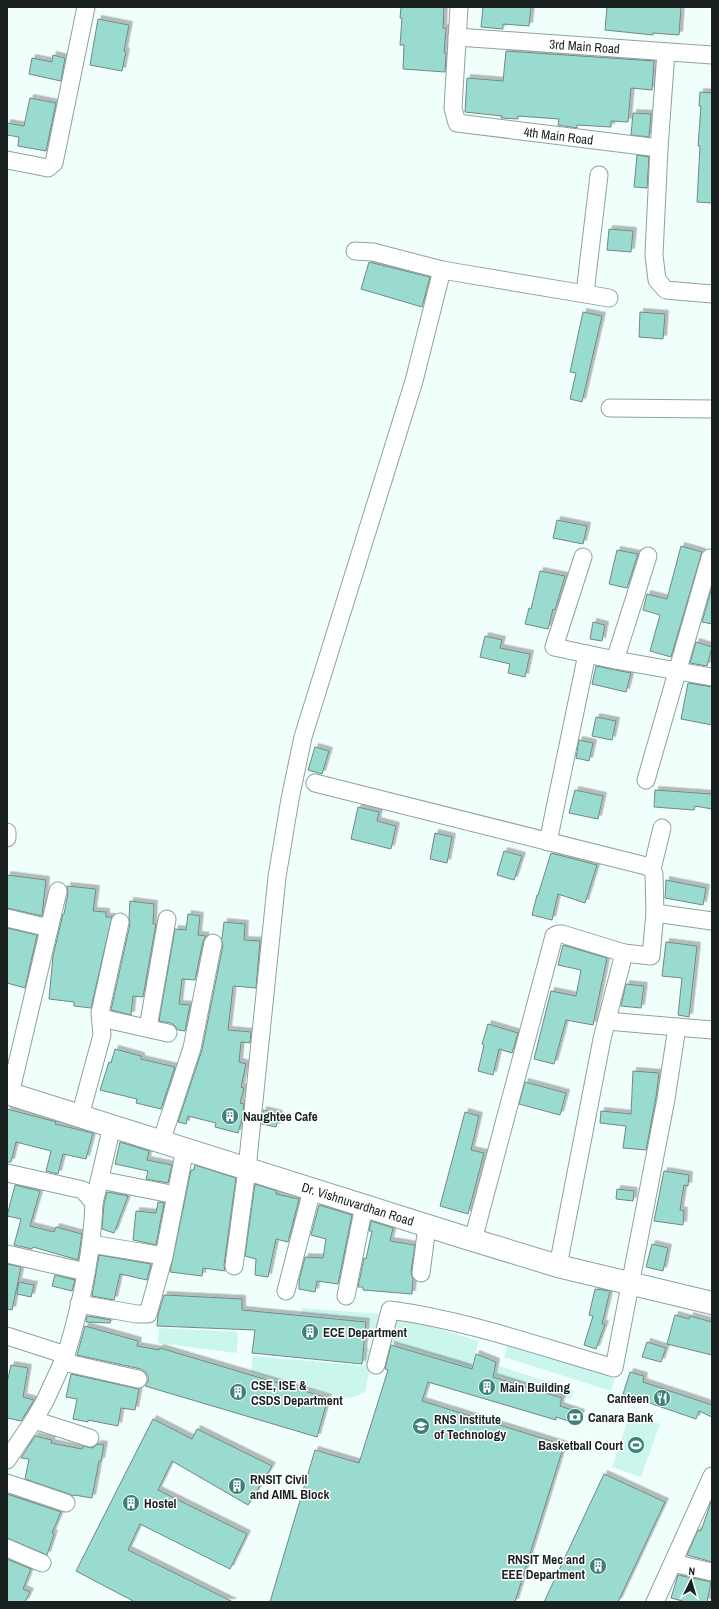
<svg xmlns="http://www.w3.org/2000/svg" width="719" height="1609" font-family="'Archivo Narrow',sans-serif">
	<defs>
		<filter id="shadow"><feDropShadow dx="3.5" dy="-3.5" stdDeviation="0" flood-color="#0004"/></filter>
	</defs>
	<rect width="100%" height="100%" fill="#f1fffc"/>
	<path fill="#cbf6ee" d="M302,1308L379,1314L377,1336L368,1335L369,1320L301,1314Z
		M397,1316L479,1341L471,1367L389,1341Z
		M159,1328L238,1332L237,1353L158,1343Z
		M508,1344L615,1378L611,1391L504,1357Z
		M366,1348L374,1349L365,1392L355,1397L344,1398L251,1372L253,1356L364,1366Z
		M499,1366L574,1390L571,1399L496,1375Z
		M630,1414L660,1424L641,1477L612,1467Z"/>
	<path fill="#9adbcf" stroke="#728783" filter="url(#shadow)" d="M401,7H444L443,28H446L444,53H446L445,72L403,69L404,45H400L402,18H400Z
		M483,7H531L529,26L503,24V29L481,27Z
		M607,7H681L679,35L653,33V35L605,30Z
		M98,19L129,25L124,51L126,52L122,71L90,65Z
		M506,51L654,61L652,90L631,88L628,122L611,121V127L577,125V128L571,127L558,125L559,119L518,116V119L501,118L502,116L465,112L467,78L503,81Z
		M53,55L65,58L61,81L29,74L32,58L52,62Z
		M700,92L712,93V203L697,202L700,146H698L701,106H699Z
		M30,98L56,103L46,151L18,146L19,137L7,135V123L24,126Z
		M633,113L651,114L649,137L631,135Z
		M637,155L649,157L647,188L634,187Z
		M609,229L633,231L631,252L607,250Z
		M369,262L430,277L422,307L361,289Z
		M583,312L602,316L582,402L570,399L576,373L570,372Z
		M640,312L665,314L663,339L639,337Z
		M557,520L587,526L583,544L553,538Z
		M681,546L702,552L671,657L650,651L660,615L643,610L647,594L667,599Z
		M617,550L638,554L627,588L609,584Z
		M540,571L565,576L555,610L553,609L548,629L525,624L529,608L531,609Z
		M712,587V624L702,622Z
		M593,622L605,625L602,641L590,639Z
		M485,636L502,640L500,648L530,654L525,677L508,673L510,664L480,657Z
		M696,642L712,647L707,666L690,663Z
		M596,666L631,673L626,692L592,684Z
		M688,683L712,687V725L681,719Z
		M596,717L616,721L612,740L592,736Z
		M579,740L593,743L589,761L576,758Z
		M315,747L329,751L322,774L308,770Z
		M575,790L603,796L598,819L569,813Z
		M655,790L712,794V809L695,806L694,810L654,807Z
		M358,807L379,812L377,821L396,826L391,849L351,839Z
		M435,833L452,837L447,863L430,859Z
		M504,851L522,856L514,880L497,875Z
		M551,853L597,865L585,903L558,894L552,920L532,915L537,895H538Z
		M7,875L46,880L42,916L7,908Z
		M666,880L706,888L703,905L665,898Z
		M67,886L96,889L93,911L106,912V917H112L91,1008L74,1006V1002L49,999L53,956L63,914H64L68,893Z
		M130,901L154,904L153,924H156L143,997L133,996L131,1015L111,1010L130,924L129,918Z
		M188,914L200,916L198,935L206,936L203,941L195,980L182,979L179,1004L190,1005L185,1031L178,1030L175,1026L171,1023L159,1021L175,929L186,930Z
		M224,922L245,924L244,940L260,941L256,988L234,986L233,987L228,1030L251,1032L250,1043L241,1042L239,1062L246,1064L241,1087L244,1088L240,1103L244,1104L242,1119L238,1133L215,1127L216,1123L188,1116L186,1124L178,1122L202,1050L223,945L221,938H222Z
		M7,928L37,935L25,988L7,983Z
		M666,942L697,946L689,1017L678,1015L682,978L662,976Z
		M563,945L607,958L593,1025L566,1020L554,1064L534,1059L551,991L576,996L581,970L558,965Z
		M626,984L644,986L641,1008L621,1006Z
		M488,1024L518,1033L512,1053L499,1049L493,1075L478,1071L484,1045L482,1044Z
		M115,1049L141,1056V1059L175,1067L161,1109L136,1103L137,1099L100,1090L109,1062L111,1063Z
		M633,1071L659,1073L656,1097L646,1150L623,1148L626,1126L600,1123L601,1111L631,1114Z
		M525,1082L566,1093L560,1115L519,1104Z
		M7,1109L53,1121L56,1122L55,1124L93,1133L86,1159L63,1154L58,1174L46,1171L51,1151L16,1142L11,1162H7Z
		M263,1110L279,1114L276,1127L262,1124Z
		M465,1112L479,1116L471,1150L484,1153L468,1214L440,1206Z
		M120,1142L149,1151L147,1160L172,1165L168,1183L146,1179L148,1171L115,1164Z
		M195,1165L236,1178L224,1265L225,1271L203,1268L202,1276L170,1272L191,1170H194Z
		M664,1171L689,1175L688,1186L684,1185L680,1210L684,1211L683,1225L654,1221Z
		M255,1184L277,1191L276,1194L299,1199L288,1242L276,1239L268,1277L255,1275L256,1259L245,1256Z
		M15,1185L40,1191L30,1226L54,1232L56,1227L82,1234L78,1260L33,1247L32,1249L14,1245L21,1219L7,1216Z
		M617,1189L634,1191L633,1201L616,1199Z
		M107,1192L128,1196L114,1233L102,1229L104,1204Z
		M158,1202L164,1203L156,1245L133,1240L136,1211L156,1213Z
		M319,1205L352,1215L338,1284L317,1281L315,1292L299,1289V1281L305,1257L323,1258L326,1239L311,1235Z
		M371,1221L393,1228L390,1241L415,1245L411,1272L413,1279L412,1294L363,1290V1287H358L364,1258L366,1259L372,1231H369Z
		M652,1244L668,1248L663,1271L646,1267Z
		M99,1255L151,1264L147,1280L120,1274L114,1300L92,1296Z
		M7,1264L21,1267L12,1310L7,1309Z
		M55,1275L75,1280L72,1291L52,1286Z
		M19,1282L34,1285L31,1297L17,1294Z
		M595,1289L610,1291L602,1324H605L596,1349L584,1345L593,1316L589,1315Z
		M164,1295L242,1299V1310L366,1322L362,1364L252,1353L255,1330L157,1326L158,1315Z
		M675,1315L689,1319L690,1316L712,1322V1355L667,1344Z
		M87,1316L111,1320L110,1323L86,1322Z
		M85,1326L138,1341L137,1346L159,1350L160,1348L328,1398L317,1437L145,1386L148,1382V1376L145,1372L141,1369L77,1355Z
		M647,1342L666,1348L661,1362L642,1357Z
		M391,1345L472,1369L476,1354L496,1362L493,1377L562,1398L560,1406L581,1413L577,1424L556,1417V1420L428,1382L422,1401L564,1445L515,1602H270L315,1450L359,1463L388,1370L385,1369Z
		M11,1365L28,1368L23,1397L34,1400L21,1421L7,1418V1383Z
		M630,1372L644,1376L643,1382L712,1405V1417L699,1411L696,1419L623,1394Z
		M71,1374L139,1389L135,1410L121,1408L118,1426L88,1420V1422L73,1419L77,1399L66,1397Z
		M153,1419L192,1439L197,1429L272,1466L248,1505L172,1461L158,1490L247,1534L230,1569L140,1524L128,1550L233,1602H135L76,1571Z
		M35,1436L52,1440L51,1443L82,1449L83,1446L92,1448L98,1444L104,1445L101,1461H99L92,1498L74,1495L73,1496L69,1494L25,1479L29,1459L21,1458Z
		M604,1474L665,1502L618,1602H544Z
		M7,1494L61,1512L52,1533L54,1534L47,1555L7,1538Z
		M711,1502L712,1503V1562L687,1555L698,1530L701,1531Z
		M7,1559L31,1569L23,1589L30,1592L25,1602H7Z
		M678,1575L711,1582L707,1602H686L671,1598Z"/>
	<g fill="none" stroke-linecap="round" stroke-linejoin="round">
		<g stroke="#8da39e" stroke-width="19">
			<g id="minor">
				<path id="s1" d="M459,7L453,108L457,123L659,148"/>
				<path id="s2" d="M457,37L712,55"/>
				<path d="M666,52L659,148L654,255L657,280L666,290L712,294"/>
				<path d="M7,160L48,168L54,163L86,7"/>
				<path d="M355,251L373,252L442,270L609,298"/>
				<path d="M585,293L599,175"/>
				<path d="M610,408L712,409"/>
				<path d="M583,557L554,647L615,660L712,677"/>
				<path d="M615,660L648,556"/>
				<path d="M646,780L710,558"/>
				<path d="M315,783L646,866L652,869L654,874L655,913L651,956L624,953L562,934H558L554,936L473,1240"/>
				<path d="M7,832V838"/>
				<path d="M548,842L587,654"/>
				<path d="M652,869L662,828"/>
				<path d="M655,913L712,921"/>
				<path d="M7,918L49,928"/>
				<path d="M101,1018L168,1033"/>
				<path d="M607,1021L712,1030"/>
				<path d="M148,1028L167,919"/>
				<path d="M10,1094L58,891"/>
				<path d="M80,1116L102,1035L100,1013L120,922"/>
				<path d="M161,1142L192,1048L213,943"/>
				<path d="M7,1173L83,1190L94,1203C92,1254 81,1306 66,1355L7,1336"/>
				<path d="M100,1180L176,1195"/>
				<path d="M94,1203L112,1126"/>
				<path d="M91,1244L164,1256"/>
				<path d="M7,1254L86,1272"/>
				<path d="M234,1266L247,1169L277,877L290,799L303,737L414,381L442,270"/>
				<path d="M558,1266L602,1039L624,953"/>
				<path d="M421,1273L427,1226"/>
				<path d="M286,1291L312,1190"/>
				<path d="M346,1296L364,1206"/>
				<path d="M79,1304L137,1314H148L164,1256L185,1149"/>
				<path d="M63,1362L138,1379"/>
				<path d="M376,1365L390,1310C465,1320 542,1347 614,1368L666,1099L677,1027"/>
				<path d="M34,1420L90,1438"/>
				<path d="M7,1460L34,1420L45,1401L66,1355"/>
				<path d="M7,1483L66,1503"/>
				<path d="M7,1548L42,1563"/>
				<path d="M673,1563L712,1572"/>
				<path d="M655,1602L712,1476"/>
			</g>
		</g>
		<g stroke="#8da39e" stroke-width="24">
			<g id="major">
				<path id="s3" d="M7,1093L463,1237L558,1266L712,1303"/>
			</g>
		</g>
		<use href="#minor" stroke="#fff" stroke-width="17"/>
		<use href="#major" stroke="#fff" stroke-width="22"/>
	</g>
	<defs>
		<g id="building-disc" transform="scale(0.9)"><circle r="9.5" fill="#3c8177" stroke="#fff"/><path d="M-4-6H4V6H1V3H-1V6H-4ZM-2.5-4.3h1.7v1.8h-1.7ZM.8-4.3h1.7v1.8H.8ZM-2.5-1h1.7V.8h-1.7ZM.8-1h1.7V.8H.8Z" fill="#fff"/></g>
		<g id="restaurant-disc" transform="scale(0.9)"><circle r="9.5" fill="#3c8177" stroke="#fff"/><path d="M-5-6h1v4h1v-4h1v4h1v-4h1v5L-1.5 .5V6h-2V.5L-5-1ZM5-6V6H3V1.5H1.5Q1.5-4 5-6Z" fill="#fff"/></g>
		<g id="bank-disc" transform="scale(0.9)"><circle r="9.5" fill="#3c8177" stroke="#fff"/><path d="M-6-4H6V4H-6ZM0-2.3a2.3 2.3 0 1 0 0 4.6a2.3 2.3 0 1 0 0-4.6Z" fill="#fff"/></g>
		<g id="university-disc" transform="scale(0.9)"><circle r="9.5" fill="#3c8177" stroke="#fff"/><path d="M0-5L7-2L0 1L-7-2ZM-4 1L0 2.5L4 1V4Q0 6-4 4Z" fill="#fff"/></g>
		<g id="stadium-disc" transform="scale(0.9)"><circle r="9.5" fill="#3c8177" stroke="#fff"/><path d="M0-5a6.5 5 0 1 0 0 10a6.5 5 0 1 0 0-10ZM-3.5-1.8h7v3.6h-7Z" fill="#fff"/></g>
	</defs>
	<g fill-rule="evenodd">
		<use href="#building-disc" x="230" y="1116"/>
		<use href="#building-disc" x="310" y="1332"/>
		<use href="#building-disc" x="487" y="1387"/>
		<use href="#building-disc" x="238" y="1392"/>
		<use href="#restaurant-disc" x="662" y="1398"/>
		<use href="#bank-disc" x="575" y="1417"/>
		<use href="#university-disc" x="421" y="1426"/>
		<use href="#stadium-disc" x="636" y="1445"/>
		<use href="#building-disc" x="237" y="1486"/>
		<use href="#building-disc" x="131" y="1503"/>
		<use href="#building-disc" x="598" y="1566"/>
	</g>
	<g text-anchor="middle" stroke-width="3" stroke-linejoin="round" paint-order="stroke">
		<g font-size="13" fill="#1a2221" stroke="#fff">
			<text dy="5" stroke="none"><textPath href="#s2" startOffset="128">3rd Main Road</textPath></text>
			<text dy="5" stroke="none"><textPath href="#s1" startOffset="219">4th Main Road</textPath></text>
			<text dy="5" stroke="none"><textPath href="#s3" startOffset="368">Dr. Vishnuvardhan Road</textPath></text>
		</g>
		<g font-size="13" font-weight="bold" fill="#1a2221" stroke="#fff" text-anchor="start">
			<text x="243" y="1121">Naughtee Cafe</text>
			<text x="323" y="1337">ECE Department</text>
			<text x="251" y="1390">CSE, ISE &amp;<tspan x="251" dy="15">CSDS Department</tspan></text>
			<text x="500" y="1392">Main Building</text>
			<text x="649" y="1403" text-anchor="end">Canteen</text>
			<text x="588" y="1422">Canara Bank</text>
			<text x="434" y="1424">RNS Institute<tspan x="434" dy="15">of Technology</tspan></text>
			<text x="623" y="1450" text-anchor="end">Basketball Court</text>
			<text x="250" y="1484">RNSIT Civil<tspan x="250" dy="15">and AIML Block</tspan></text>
			<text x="144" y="1508">Hostel</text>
			<text x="585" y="1564" text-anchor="end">RNSIT Mec and<tspan x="585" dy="15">EEE Department</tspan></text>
		</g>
	</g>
	<rect width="719" height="1609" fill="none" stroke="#1a2221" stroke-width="16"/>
	<g transform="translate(691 1581) rotate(5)" stroke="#ffffff" stroke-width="3" paint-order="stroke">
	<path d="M0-3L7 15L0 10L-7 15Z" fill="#1a2221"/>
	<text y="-6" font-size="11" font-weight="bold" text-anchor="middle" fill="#1a2221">N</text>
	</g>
</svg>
